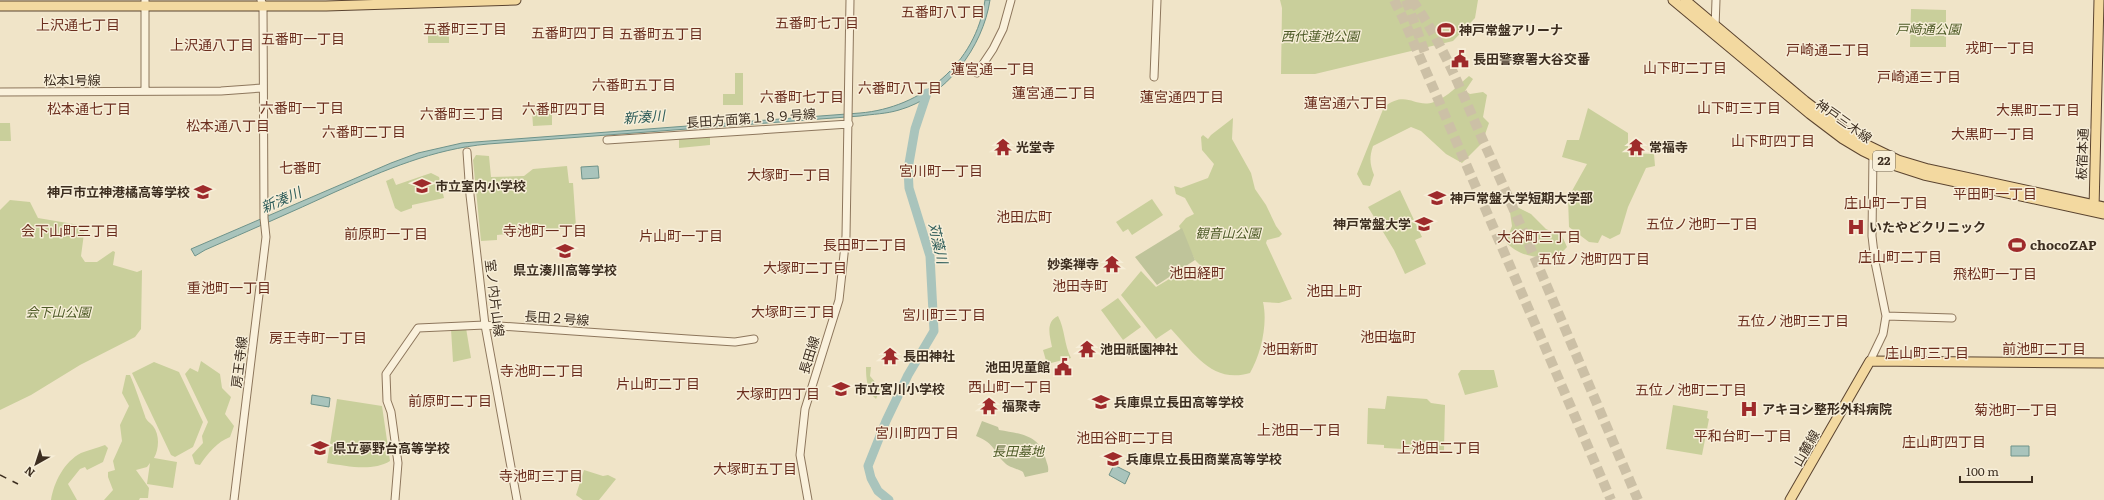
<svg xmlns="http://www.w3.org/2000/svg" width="2104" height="500" font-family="Literata,'Noto Sans JP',serif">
	<rect width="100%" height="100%" fill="#f0e4c8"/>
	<path fill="#c9cf9b" d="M1280,0H1478L1475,18L1453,41L1315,74H1281L1282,8Z
		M1911,9L1946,10V47H1910Z
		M428,29H449V43H428Z
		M735,73H743V105H723V94H735Z
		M1469,76L1473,79L1465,91L1470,94L1483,92L1487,95L1483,117L1489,123L1482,143L1462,163L1446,154L1421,131L1411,127L1373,146C1369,158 1370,164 1374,175L1370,186L1363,185L1357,174L1384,107C1407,89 1415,109 1434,102C1448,97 1458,85 1469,76Z
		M1588,108L1628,133V153L1654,154L1655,166L1646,168L1628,207L1620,234L1610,239L1602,235L1598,243L1589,242L1569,227L1568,198L1587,164L1562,157L1567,140H1579Z
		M548,110V114H552V125L533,126L532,111Z
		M1233,118L1232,139L1251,173L1255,189L1266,205L1276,226L1282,234L1279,237L1267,240L1266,243L1292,299L1279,303L1263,302C1268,324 1261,354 1250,373C1212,384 1194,353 1171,329L1156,339L1121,295L1141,271L1156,287L1186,269L1206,271L1195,260L1179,226L1186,218L1194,214L1185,198L1176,194L1174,186L1181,188L1208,178L1214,164L1202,150L1201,137L1203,135L1208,139L1211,135Z
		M0,123H10L11,141H0Z
		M710,136V145L679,148V138Z
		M476,155L489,156L491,177L524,176L533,169L567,166L569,183H573L576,227L497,235V240L481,241L473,160Z
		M431,173L439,177L444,198L412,205V208L401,212L395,208L386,181L393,178L396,185Z
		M1400,190L1422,237L1415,240L1426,264L1405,274L1394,250L1368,207Z
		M1152,199L1163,215L1132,235L1128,229L1123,232L1116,222Z
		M10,200L30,202L38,218L85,226L81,256L85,262H97L113,251L115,252L113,265L137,272L142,270L141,329L135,337L80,365L31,395L0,410V210Z
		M1517,207L1531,214L1546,229L1562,236L1567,247C1553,264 1519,258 1506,242L1512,226L1510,212Z
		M1118,298L1141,327L1123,340L1101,310Z
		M1058,316C1065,329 1064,345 1071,358L1047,364L1043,350L1052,347C1050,336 1045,322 1058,316Z
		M466,328L471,358L453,362L451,329Z
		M201,361L220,374L222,388L231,397L225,414L234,426L230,437C217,442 208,453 200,465L195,464L192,455L203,443L202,436L208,422L185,374L190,368L198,372Z
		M154,362L179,372L203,422L193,447L175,457L171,455L132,373Z
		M866,367H871L870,376L875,382V386L880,389L876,399C867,392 866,378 866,367Z
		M1461,370H1494L1498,387L1465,395L1458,374Z
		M126,375H130C136,389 140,402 145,416C146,421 150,422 153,426C160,435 159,449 154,458L177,462L173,488L147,484L150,463L147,467L136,470L149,488L148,498H140L139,500H104L113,490L108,477V472L115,470L113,461L122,441L120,425L129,406L122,393Z
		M1387,396L1427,399L1431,403L1445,405L1444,451L1384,448V445L1367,444L1368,408L1385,409Z
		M337,399L382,406L390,461C372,472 347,466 327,463Z
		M1673,405L1708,411L1707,418L1709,419L1702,455L1666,449Z
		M105,445L108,448L103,462L87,470L85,467L80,469L68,484L77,500H51C54,482 64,462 81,453C88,450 98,448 105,445Z
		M584,470L603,476L608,475L616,479L599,500H583L576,495Z"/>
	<path fill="#bfc49a" d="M1182,228L1195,260L1157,285L1135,257Z
		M982,421L998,427L999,430C1022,434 1040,435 1046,460C1047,464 1049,467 1048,472L1025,477L1023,472C1018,469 1009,467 1006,464C993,452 996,444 976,436Z"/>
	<path fill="#a9c4bc" stroke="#6f938a" d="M985,0H990C983,47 946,97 899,110C886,114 873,114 860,116L488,144C433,149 385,170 335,192C292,212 248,231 205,250L195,256L191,249L391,163L418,153L462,143L860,113C921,108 976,64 985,0Z
		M598,166L599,178L582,179L581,167Z
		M312,395L330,398L329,407L311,404Z
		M2011,446H2029V456H2011Z
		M1114,465L1130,473L1125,484L1109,475Z"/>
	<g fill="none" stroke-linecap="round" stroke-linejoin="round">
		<path stroke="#a9c4bc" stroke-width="9" d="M889,500L878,491L871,478L868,466L886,421L908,375L934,331L930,256L909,188L908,169L915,129L927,93"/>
		<path stroke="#ccc0a6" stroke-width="10" stroke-dasharray="10 5" stroke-linecap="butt" d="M1394,0L1403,18L1611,500
			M1406,0L1425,53
			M1412,0C1446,47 1466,104 1490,156C1541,270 1589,386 1638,500"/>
		<g stroke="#8d765c" stroke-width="9">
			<path id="tertiary" d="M1715,28L1716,0
				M977,73L993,49L1003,29L1011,0
				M1154,77L1157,0
				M145,91V0
				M0,92L221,91L262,88
				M607,140L849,124
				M467,152L470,195L485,325L517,500
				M1886,316L1952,318
				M1870,361L1883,334L1886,316L1875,262L1872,236L1873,152
				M234,500L266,237L264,218L263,5L261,0
				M395,500L398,463L391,412L387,401L386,374L418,328L485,325L688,339L735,342L754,339
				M808,500L800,455L805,409L839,300L846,236L850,0"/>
		</g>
		<g stroke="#5b4430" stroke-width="11">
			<path id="primary" d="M1673,0L1810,114L1843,139L1863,151L1890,164L1924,175L2104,214
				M1685,0L1805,101L1842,129L1865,144L1898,160L1928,169L2104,207
				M0,6H326L516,0
				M2094,209L2099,0
				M1790,500L1870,361L2104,363"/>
		</g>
		<use href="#tertiary" stroke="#faf1dc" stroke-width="7"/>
		<use href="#primary" stroke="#f3d9a0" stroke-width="9"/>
		<path stroke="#3d2e20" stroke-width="1.5" stroke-dasharray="7 7" stroke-linecap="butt" d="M0,475L18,484"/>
	</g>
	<defs>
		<g id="stadium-bare" transform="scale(1.38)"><path d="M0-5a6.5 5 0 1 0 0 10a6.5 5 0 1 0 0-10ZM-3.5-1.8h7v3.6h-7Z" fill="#9e2a2b" stroke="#f7eed8" stroke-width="2.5" paint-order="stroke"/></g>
		<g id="civic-bare" transform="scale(1.38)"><path d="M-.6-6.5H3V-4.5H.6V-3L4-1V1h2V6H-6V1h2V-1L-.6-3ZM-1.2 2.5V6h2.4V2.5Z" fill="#9e2a2b" stroke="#f7eed8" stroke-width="2.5" paint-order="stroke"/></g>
		<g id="temple-bare" transform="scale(1.38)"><path d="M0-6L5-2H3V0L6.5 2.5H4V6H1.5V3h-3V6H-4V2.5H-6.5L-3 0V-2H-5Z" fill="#9e2a2b" stroke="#f7eed8" stroke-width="2.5" paint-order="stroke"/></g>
		<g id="school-bare" transform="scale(1.38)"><path d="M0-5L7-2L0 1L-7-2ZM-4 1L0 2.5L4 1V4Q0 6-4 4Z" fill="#9e2a2b" stroke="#f7eed8" stroke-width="2.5" paint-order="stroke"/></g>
		<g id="university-bare" transform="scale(1.38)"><path d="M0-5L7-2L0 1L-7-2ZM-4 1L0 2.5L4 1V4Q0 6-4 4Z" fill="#9e2a2b" stroke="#f7eed8" stroke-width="2.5" paint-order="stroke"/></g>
		<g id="hospital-bare" transform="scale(1.38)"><path d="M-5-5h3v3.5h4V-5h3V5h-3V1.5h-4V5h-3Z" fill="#9e2a2b" stroke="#f7eed8" stroke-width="2.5" paint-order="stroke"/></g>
	</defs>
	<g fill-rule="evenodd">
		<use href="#stadium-bare" x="1446" y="30"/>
		<use href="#civic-bare" x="1460" y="59"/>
		<use href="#temple-bare" x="1003" y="147"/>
		<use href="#temple-bare" x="1636" y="147"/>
		<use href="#school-bare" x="422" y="186"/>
		<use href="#school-bare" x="203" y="192"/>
		<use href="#university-bare" x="1437" y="198"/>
		<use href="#university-bare" x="1424" y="224"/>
		<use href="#hospital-bare" x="1856" y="227"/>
		<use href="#stadium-bare" x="2017" y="245"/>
		<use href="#school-bare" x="565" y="251"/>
		<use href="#temple-bare" x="1112" y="264"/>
		<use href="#temple-bare" x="1087" y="349"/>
		<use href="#temple-bare" x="890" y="356"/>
		<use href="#civic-bare" x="1063" y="367"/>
		<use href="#school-bare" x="841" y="389"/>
		<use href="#school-bare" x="1101" y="402"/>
		<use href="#temple-bare" x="989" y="406"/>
		<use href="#hospital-bare" x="1749" y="409"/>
		<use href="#school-bare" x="320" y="448"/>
		<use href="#school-bare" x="1113" y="459"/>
	</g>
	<g text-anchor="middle" stroke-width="3" stroke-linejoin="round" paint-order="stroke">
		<rect fill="#f7eed8" stroke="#756857" stroke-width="1" x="1873" y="151" width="22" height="20" rx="3"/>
		<g font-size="12" font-weight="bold" fill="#3d2e20">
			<text x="1884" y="165">22</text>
		</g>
		<g font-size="13" font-style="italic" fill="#4d5a26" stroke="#f7eed8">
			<text x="1928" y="34">戸崎通公園</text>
			<text x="1320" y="41">西代蓮池公園</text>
			<text x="1228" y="238">観音山公園</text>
			<text x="58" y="317">会下山公園</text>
			<text x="1018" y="456">長田墓地</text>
		</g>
		<g font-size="13" font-weight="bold" fill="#3d2e20" stroke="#f7eed8" text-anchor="start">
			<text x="1459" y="35">神戸常盤アリーナ</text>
			<text x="1473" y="64">長田警察署大谷交番</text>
			<text x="1016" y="152">光堂寺</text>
			<text x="1649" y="152">常福寺</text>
			<text x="435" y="191">市立室内小学校</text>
			<text x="190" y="197" text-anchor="end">神戸市立神港橘高等学校</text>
			<text x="1450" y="203">神戸常盤大学短期大学部</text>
			<text x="1411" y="229" text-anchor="end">神戸常盤大学</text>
			<text x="1869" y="232">いたやどクリニック</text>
			<text x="2030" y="250">chocoZAP</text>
			<text x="1099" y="269" text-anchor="end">妙楽禅寺</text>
			<text x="565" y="275" text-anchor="middle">県立湊川高等学校</text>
			<text x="1100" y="354">池田祇園神社</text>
			<text x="903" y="361">長田神社</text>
			<text x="1050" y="372" text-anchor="end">池田児童館</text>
			<text x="854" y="394">市立宮川小学校</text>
			<text x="1114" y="407">兵庫県立長田高等学校</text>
			<text x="1002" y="411">福聚寺</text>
			<text x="1762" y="414">アキヨシ整形外科病院</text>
			<text x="333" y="453">県立夢野台高等学校</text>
			<text x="1126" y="464">兵庫県立長田商業高等学校</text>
		</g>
		<g font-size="13" fill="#3d2e20" stroke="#f7eed8">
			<text x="72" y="85">松本1号線</text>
			<text transform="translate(751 118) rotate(-4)" y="5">長田方面第１８９号線</text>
			<text transform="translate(1844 121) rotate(35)" y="5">神戸三木線</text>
			<text transform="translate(2082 154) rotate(-88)" y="5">板宿本通</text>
			<text transform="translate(495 298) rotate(83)" y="5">室ノ内片山線</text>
			<text transform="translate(557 318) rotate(4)" y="5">長田２号線</text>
			<text transform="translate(809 355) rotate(-73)" y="5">長田線</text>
			<text transform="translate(239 362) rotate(-83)" y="5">房王寺線</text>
			<text transform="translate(1806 448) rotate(-60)" y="5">山麓線</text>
		</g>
		<g font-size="14" fill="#6b2e1e" stroke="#f7eed8">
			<text x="943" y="17">五番町八丁目</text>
			<text x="817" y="28">五番町七丁目</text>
			<text x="78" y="30">上沢通七丁目</text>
			<text x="465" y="34">五番町三丁目</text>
			<text x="573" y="38">五番町四丁目</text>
			<text x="661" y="39">五番町五丁目</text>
			<text x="303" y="44">五番町一丁目</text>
			<text x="212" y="50">上沢通八丁目</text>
			<text x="2000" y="53">戎町一丁目</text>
			<text x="1828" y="55">戸崎通二丁目</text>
			<text x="1685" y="73">山下町二丁目</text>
			<text x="993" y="74">蓮宮通一丁目</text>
			<text x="1919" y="82">戸崎通三丁目</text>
			<text x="634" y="90">六番町五丁目</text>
			<text x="900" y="93">六番町八丁目</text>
			<text x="1054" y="98">蓮宮通二丁目</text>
			<text x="802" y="102">六番町七丁目</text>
			<text x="1182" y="102">蓮宮通四丁目</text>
			<text x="1346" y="108">蓮宮通六丁目</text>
			<text x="302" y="113">六番町一丁目</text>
			<text x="1739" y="113">山下町三丁目</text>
			<text x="89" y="114">松本通七丁目</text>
			<text x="564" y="114">六番町四丁目</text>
			<text x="2038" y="115">大黒町二丁目</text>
			<text x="462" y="119">六番町三丁目</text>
			<text x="228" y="131">松本通八丁目</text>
			<text x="364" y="137">六番町二丁目</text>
			<text x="1993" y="139">大黒町一丁目</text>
			<text x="1773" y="146">山下町四丁目</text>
			<text x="300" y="173">七番町</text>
			<text x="941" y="176">宮川町一丁目</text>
			<text x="789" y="180">大塚町一丁目</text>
			<text x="1995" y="199">平田町一丁目</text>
			<text x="1886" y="208">庄山町一丁目</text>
			<text x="1024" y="222">池田広町</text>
			<text x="1702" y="229">五位ノ池町一丁目</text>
			<text x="70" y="236">会下山町三丁目</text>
			<text x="545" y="236">寺池町一丁目</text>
			<text x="386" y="239">前原町一丁目</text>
			<text x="681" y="241">片山町一丁目</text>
			<text x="1539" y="242">大谷町三丁目</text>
			<text x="865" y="250">長田町二丁目</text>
			<text x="1900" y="262">庄山町二丁目</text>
			<text x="1594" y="264">五位ノ池町四丁目</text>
			<text x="805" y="273">大塚町二丁目</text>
			<text x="1197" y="278">池田経町</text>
			<text x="1995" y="279">飛松町一丁目</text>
			<text x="1080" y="291">池田寺町</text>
			<text x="229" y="293">重池町一丁目</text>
			<text x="1334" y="296">池田上町</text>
			<text x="793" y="317">大塚町三丁目</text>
			<text x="944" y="320">宮川町三丁目</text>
			<text x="1793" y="326">五位ノ池町三丁目</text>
			<text x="1388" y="342">池田塩町</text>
			<text x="318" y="343">房王寺町一丁目</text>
			<text x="1290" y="354">池田新町</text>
			<text x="2044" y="354">前池町二丁目</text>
			<text x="1927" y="358">庄山町三丁目</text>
			<text x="542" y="376">寺池町二丁目</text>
			<text x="658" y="389">片山町二丁目</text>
			<text x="1010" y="392">西山町一丁目</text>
			<text x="1691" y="395">五位ノ池町二丁目</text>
			<text x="778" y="399">大塚町四丁目</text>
			<text x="450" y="406">前原町二丁目</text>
			<text x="2016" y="415">菊池町一丁目</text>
			<text x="1299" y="435">上池田一丁目</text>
			<text x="917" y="438">宮川町四丁目</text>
			<text x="1743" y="441">平和台町一丁目</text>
			<text x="1125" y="443">池田谷町二丁目</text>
			<text x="1944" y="447">庄山町四丁目</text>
			<text x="1439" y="453">上池田二丁目</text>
			<text x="755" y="474">大塚町五丁目</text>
			<text x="541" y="481">寺池町三丁目</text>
		</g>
		<g font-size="14" font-style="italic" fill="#2f5d5a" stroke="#f7eed8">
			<text transform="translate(644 117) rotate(-4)" y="5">新湊川</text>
			<text transform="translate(281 200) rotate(-24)" y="5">新湊川</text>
			<text transform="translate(938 243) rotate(77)" y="5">苅藻川</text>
		</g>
	</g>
	<g transform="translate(36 464) rotate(219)" stroke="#f7eed8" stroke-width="3" paint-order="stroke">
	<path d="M0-3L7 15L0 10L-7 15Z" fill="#3d2e20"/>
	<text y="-6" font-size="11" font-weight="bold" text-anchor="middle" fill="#3d2e20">N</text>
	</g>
	<path d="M1960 476v6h72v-6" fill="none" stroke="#3d2e20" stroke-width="2"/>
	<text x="1966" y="476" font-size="12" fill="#3d2e20" stroke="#f7eed8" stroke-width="3" paint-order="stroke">100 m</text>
</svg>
